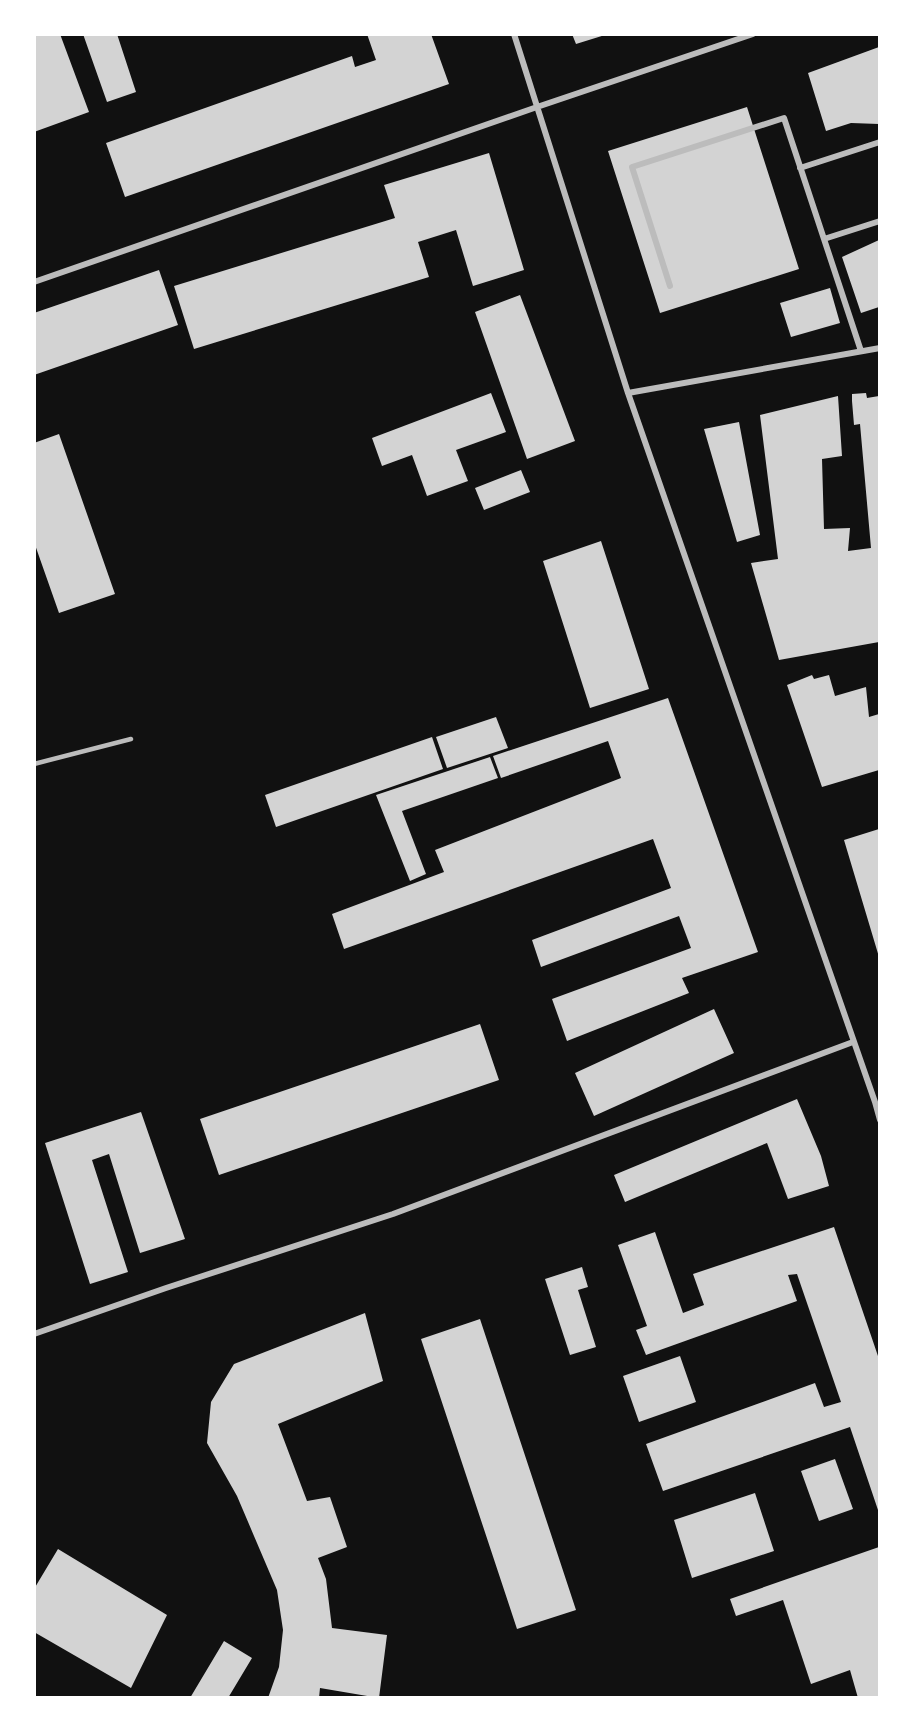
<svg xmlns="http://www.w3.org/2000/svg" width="914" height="1732" font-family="Inter,sans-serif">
	<rect width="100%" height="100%" fill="#111"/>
	<path fill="#d3d3d3" d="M34,34H60L89,112L34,132Z
		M83,34H117L136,92L107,102Z
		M367,34H431L449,84L125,197L106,143L352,56L355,67L376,60Z
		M572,34H605V35L576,44Z
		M879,47V124L851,123L826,131L808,73Z
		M747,107L799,269L660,313L608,151Z
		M489,153L524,270L473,286L456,230L418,242L429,277L194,349L174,286L395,218L384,185Z
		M879,240V307L861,313L842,257Z
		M159,270L178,325L34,375V313Z
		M830,288L840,323L791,337L780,303Z
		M520,295L575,441L527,459L475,312Z
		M491,393L506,432L456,450L468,481L427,496L412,455L382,466L372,438Z
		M866,393L867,398L879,396V642L779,660L751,563L778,559L760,415L838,396L842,456L822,459L824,529L850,528L848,551L871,548L860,424L854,425L852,401V394Z
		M739,422L760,535L737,542L704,429Z
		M59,434L115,594L59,613L34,542V443Z
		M521,470L530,492L484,510L475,488Z
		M601,541L649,689L590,708L543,561Z
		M812,675L814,679L829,675L835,696L866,687L869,717L879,714V770L822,787L787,685Z
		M668,698L758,952L682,978L689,993L567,1041L552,999L691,948L679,916L541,967L532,940L671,888L653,839L344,949L332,914L444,872L435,850L621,778L608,741L501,778L493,756Z
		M496,717L508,748L447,768L436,737Z
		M432,737L443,769L276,827L265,795Z
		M490,757L498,778L402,811L426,874L410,881L376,795Z
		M879,829V957L844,840Z
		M714,1009L734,1053L594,1116L575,1073Z
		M480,1024L499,1080L219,1175L200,1119Z
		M797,1099L821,1156L829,1186L788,1199L767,1143L625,1202L614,1175Z
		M141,1112L185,1239L140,1253L109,1154L92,1160L128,1272L90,1284L45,1143Z
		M834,1227L879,1359V1513L850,1427L663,1491L646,1444L815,1383L824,1407L841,1402L797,1274L788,1275L797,1301L646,1355L636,1330L647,1326L618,1245L655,1232L683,1313L704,1305L693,1274Z
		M582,1267L588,1287L578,1290L596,1347L570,1355L545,1279Z
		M365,1313L383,1381L278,1424L307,1501L330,1497L347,1547L318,1558L326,1579L332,1628L387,1635L379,1698L320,1688L319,1698H268L279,1667L283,1630L277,1590L237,1496L207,1443L211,1402L234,1364Z
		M480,1319L576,1610L517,1629L421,1339Z
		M680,1356L696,1402L639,1422L623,1376Z
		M835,1459L853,1509L819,1521L801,1471Z
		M755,1493L774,1551L692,1578L674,1520Z
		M879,1547V1698H858L850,1670L811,1684L783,1600L736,1616L730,1599Z
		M58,1549L167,1615L131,1688L34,1632V1589Z
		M224,1641L252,1658L228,1698H190Z"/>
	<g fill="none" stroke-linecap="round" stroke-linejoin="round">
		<path stroke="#bcbcbc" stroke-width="4.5" d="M34,764L131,739"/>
		<path stroke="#bcbcbc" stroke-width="6" d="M514,34L628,393L875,1102L880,1120
			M800,168L880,142
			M824,239L880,221
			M34,282L537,107L753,34
			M670,286L632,167L784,118L861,351
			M628,393L880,348
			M34,1334L166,1288L393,1214L853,1042"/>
	</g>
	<rect width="914" height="1732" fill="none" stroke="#ffffff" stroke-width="72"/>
</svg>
